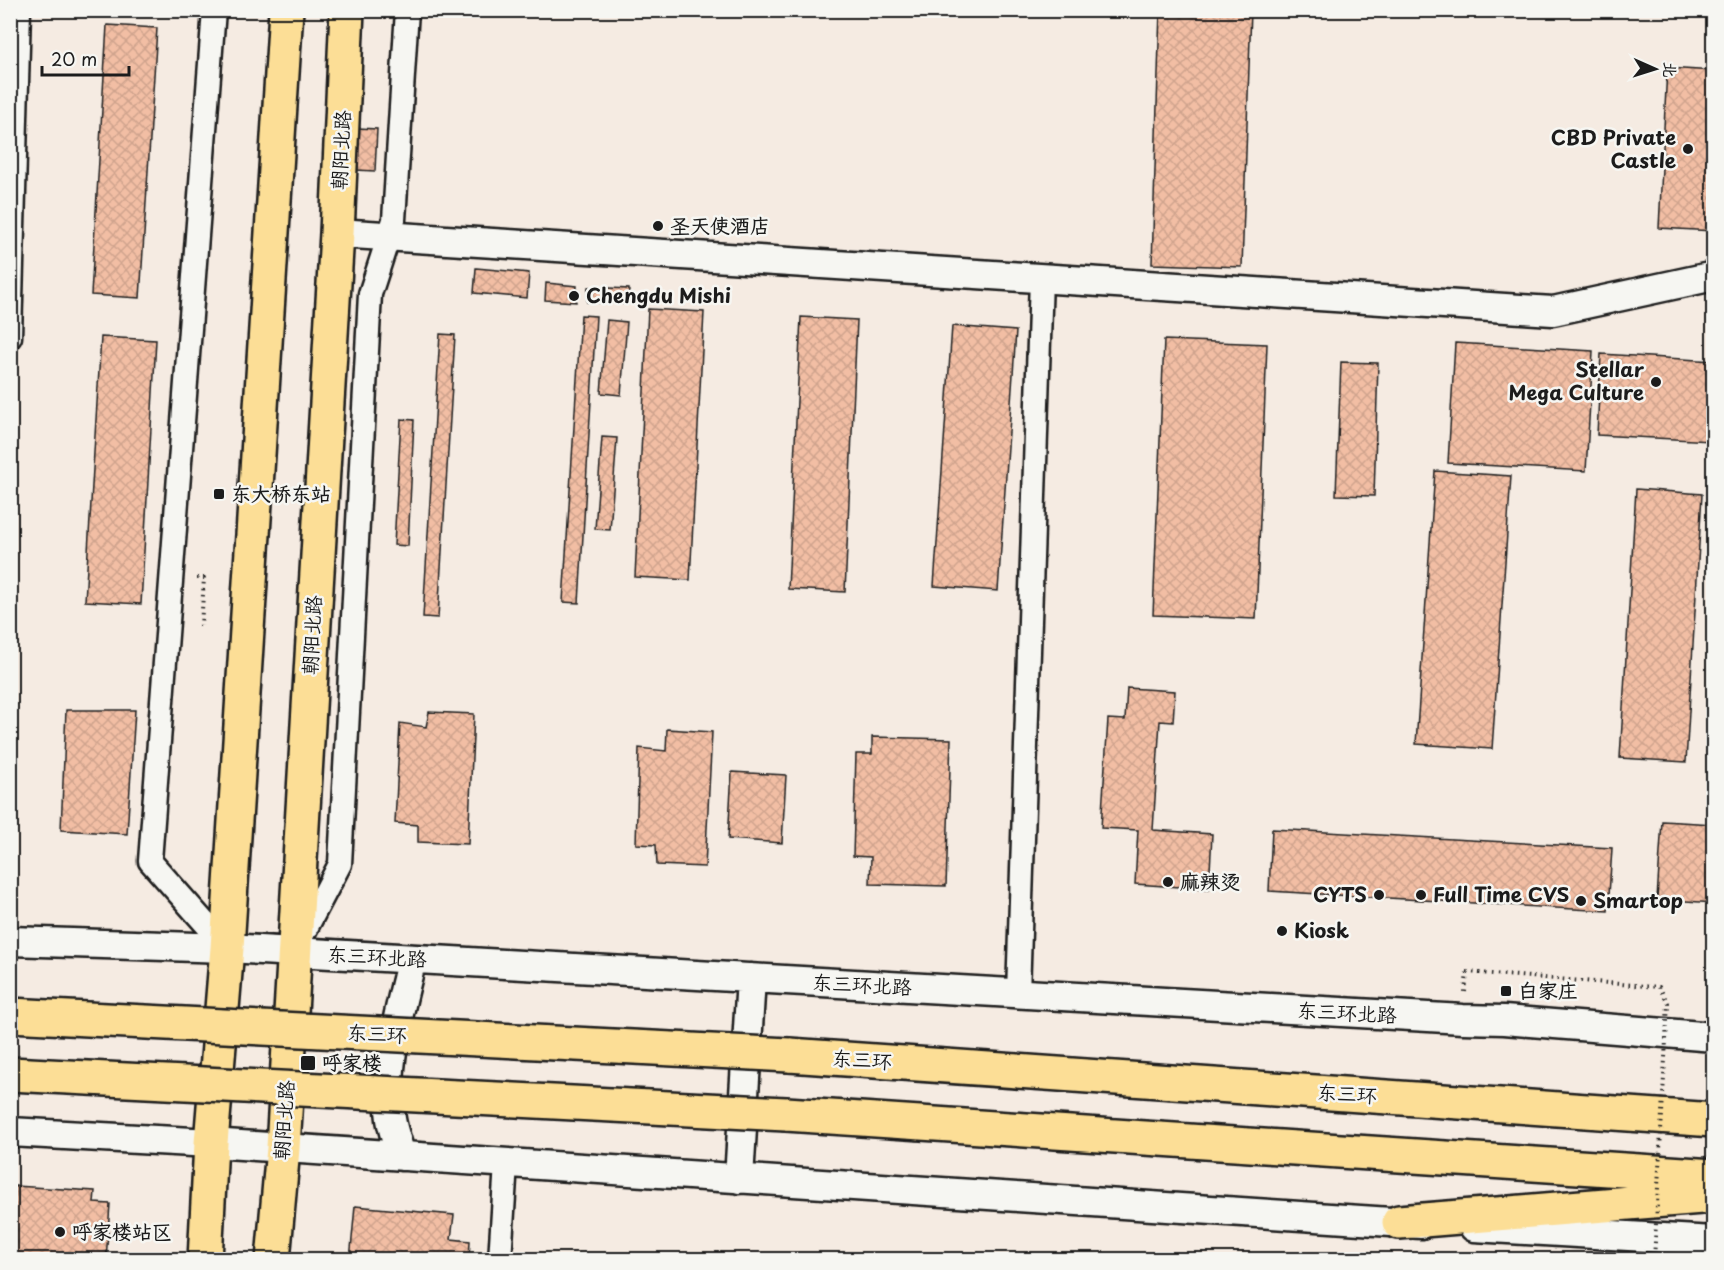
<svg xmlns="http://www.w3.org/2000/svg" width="1724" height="1270" font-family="'Playpen Sans','LXGW WenKai TC',sans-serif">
	<defs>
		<pattern id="building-cross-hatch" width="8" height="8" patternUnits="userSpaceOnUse" patternTransform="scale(1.5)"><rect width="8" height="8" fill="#f2bea4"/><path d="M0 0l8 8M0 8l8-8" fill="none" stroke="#cfa38d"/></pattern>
	</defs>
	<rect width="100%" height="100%" fill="#f5ebe2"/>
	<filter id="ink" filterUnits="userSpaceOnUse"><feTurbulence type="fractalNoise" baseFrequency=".0167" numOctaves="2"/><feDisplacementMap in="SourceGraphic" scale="12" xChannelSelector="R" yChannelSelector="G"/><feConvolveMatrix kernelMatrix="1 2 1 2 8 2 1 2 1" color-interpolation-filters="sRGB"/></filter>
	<g filter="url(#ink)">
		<path fill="url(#building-cross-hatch)" stroke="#1c1c1c" stroke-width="1.5" d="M1160,10H1251L1242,267L1152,264Z
			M107,25L157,28L140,298L91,295Z
			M1667,68L1714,71V231L1659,228Z
			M357,128L377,129L375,171L356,170Z
			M476,268L529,273L527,298L474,293Z
			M546,283L577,286L576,302L545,300Z
			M588,287L629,289L628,304L587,302Z
			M648,309L704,312L690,580L635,577Z
			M581,315L596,316L579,603L563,602Z
			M801,317L857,320L845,592L788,589Z
			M607,320L627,322L621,395L601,393Z
			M952,326L1016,331L998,591L934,586Z
			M440,334L455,335L438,618L423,617Z
			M101,337L156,340L141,604L85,601Z
			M1164,340L1267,344L1256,619L1153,615Z
			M1455,343L1593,351L1586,471L1448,463Z
			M1601,354L1714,361L1712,441L1597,435Z
			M1341,362L1378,363L1374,496L1336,495Z
			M401,419L414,420L408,546L394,545Z
			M602,437L617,438L610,530L595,529Z
			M1435,471L1511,476L1492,749L1416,744Z
			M1636,489L1702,494L1686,762L1620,758Z
			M1127,688L1175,691L1173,722L1160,721L1153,830L1212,834L1209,889L1135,884L1138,830L1101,828L1108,719L1125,720Z
			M66,710H135L127,834L61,830Z
			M429,712L474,714L468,844L418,842V825L395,823L400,723L426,727Z
			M667,729L712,732L705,867L657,865L656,845L636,844L639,748L666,751Z
			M872,737L951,739L946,886L870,884L871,857L853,856L856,754H872Z
			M732,772L786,775L782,843L728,839Z
			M1662,821L1714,824V903L1657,899Z
			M1272,829L1612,848L1608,911L1269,891Z
			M15,1186L95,1191L94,1203L110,1204L106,1260H11Z
			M355,1206L454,1215L451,1239L470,1241L469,1260H350Z"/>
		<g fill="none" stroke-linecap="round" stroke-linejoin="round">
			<g stroke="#1c1c1c" stroke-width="27">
				<path id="minor" d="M214,10L150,861L227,948
					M10,337L19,10
					M300,940L340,864L370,294L394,220L407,10
					M1018,994L1041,278
					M500,1260L506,1163"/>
			</g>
			<g stroke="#1c1c1c" stroke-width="33">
				<path id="tertiary" d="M337,233L1553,311L1714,276
					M10,941L227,948L1463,1019L1504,1020L1714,1037
					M10,1132L211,1143L1421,1224
					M401,1156C398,1144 393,1132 391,1119C383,1070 400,1007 412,959
					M739,1179L751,978
					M1474,1227L1714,1241"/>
			</g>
			<g stroke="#1c1c1c" stroke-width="38">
				<path id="primary" d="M205,1260L211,1143L227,948L286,10
					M273,1260L283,1148L337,233L347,10"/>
			</g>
			<g stroke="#1c1c1c" stroke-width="38">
				<path id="trunk" d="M789,1055L1714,1120
					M786,1114L1714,1176
					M1399,1222L1714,1196"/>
			</g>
			<path stroke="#1c1c1c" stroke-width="4" stroke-dasharray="1.5 4.5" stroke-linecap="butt" d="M197,578H204L201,626
				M1465,992L1467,972"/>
			<use href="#minor" stroke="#f6f6f2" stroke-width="22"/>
			<use href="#tertiary" stroke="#f6f6f2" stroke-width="28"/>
			<use href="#primary" stroke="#fcde96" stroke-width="33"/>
			<use href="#trunk" stroke="#fcde96" stroke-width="33"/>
			<g stroke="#1c1c1c" stroke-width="38" stroke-linecap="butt">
				<path id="trunk-bridge" d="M10,1015L789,1055
					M10,1074L786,1114"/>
			</g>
			<path stroke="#1c1c1c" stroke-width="4" stroke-dasharray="1.5 4.5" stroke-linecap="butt" d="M1467,972L1659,987L1668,1003L1654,1260"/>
			<use href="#trunk-bridge" stroke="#fcde96" stroke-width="33"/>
		</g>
	</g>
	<g fill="#1c1c1c" stroke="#f6f6f2" stroke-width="2">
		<circle cx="1688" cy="149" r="6"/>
		<circle cx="658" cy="226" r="6"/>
		<circle cx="574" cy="296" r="6"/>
		<circle cx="1656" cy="382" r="6"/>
		<rect x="213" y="488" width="12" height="12" rx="3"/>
		<circle cx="1168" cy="882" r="6"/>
		<circle cx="1379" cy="895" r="6"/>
		<circle cx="1421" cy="895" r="6"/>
		<circle cx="1581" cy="901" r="6"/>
		<circle cx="1282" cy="931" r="6"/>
		<rect x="1500" y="985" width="12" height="12" rx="3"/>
		<rect x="300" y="1055" width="16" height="16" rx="3"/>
		<circle cx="60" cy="1232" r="6"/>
	</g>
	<g text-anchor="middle" stroke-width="5" stroke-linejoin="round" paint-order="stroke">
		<g font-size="20" font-weight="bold" fill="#1c1c1c" stroke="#f6f6f2" text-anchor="start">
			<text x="1676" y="145" text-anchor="end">CBD Private<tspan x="1676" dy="23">Castle</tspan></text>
			<text x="670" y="233">圣天使酒店</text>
			<text x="586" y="303">Chengdu Mishi</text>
			<text x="1644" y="377" text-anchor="end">Stellar<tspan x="1644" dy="23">Mega Culture</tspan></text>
			<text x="231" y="501">东大桥东站</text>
			<text x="1180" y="889">麻辣烫</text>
			<text x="1367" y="902" text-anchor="end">CYTS</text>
			<text x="1433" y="902">Full Time CVS</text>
			<text x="1593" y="908">Smartop</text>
			<text x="1294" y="938">Kiosk</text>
			<text x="1518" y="998">白家庄</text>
			<text x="322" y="1070">呼家楼</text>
			<text x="72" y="1239">呼家楼站区</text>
		</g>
		<g font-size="20" fill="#1c1c1c" stroke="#f6f6f2">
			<text transform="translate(341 150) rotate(-87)" y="7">朝阳北路</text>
			<text transform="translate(312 635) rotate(-87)" y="7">朝阳北路</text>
			<text transform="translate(377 957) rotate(3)" y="7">东三环北路</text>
			<text transform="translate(862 985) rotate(3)" y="7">东三环北路</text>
			<text transform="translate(1347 1013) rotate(3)" y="7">东三环北路</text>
			<text transform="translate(377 1034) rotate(3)" y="7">东三环</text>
			<text transform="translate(862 1060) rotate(4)" y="7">东三环</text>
			<text transform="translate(1347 1094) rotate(4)" y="7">东三环</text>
			<text transform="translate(284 1120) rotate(-86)" y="7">朝阳北路</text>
		</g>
	</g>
	<rect width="1724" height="1270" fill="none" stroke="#f6f6f2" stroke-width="36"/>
	<rect x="18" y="18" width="1688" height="1234" fill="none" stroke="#1c1c1c" stroke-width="2" filter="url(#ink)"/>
	<g transform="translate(1655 69) rotate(93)" stroke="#f6f6f2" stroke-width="4.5" paint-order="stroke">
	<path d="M0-4.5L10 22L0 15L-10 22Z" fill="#1c1c1c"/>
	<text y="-9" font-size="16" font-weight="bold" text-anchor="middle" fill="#1c1c1c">北</text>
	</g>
	<path d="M42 66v9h87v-9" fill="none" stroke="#1c1c1c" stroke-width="3"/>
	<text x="51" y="66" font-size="18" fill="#1c1c1c" stroke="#f6f6f2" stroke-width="4.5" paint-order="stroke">20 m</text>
</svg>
